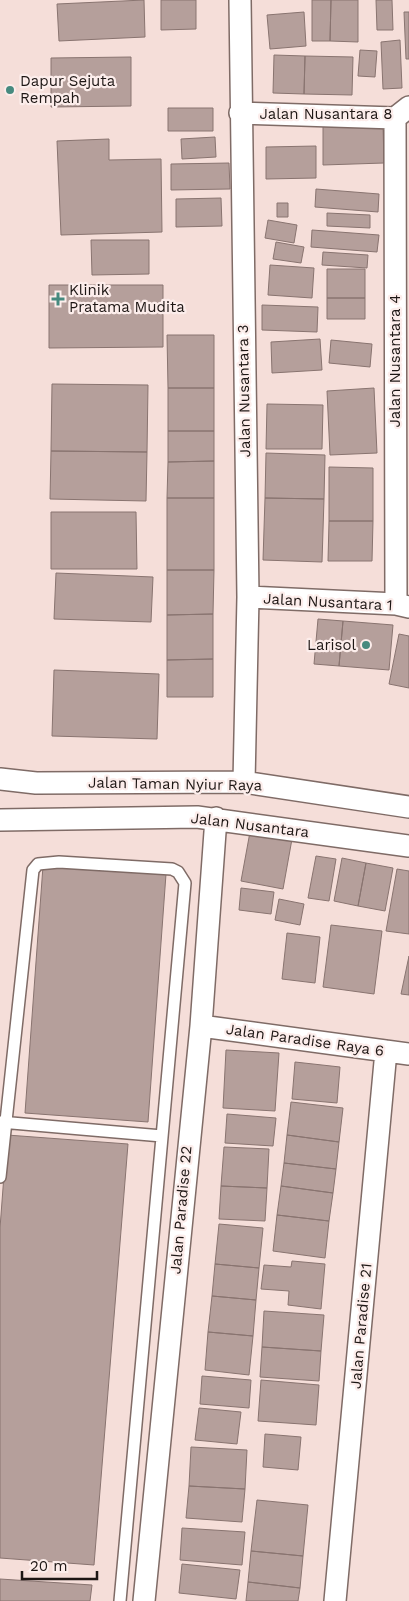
<svg xmlns="http://www.w3.org/2000/svg" width="409" height="1601" font-family="'Work Sans',sans-serif">
	<rect width="100%" height="100%" fill="#f5ded9"/>
	<path fill="#b59f9b" stroke="#897470" d="M144,0L145,37L59,41L57,4Z
		M161,0H196V29L161,30Z
		M312,0H331L330,41H312Z
		M331,0H358V42L330,41Z
		M376,0H392L393,30H377Z
		M304,12L306,46L270,49L267,15Z
		M404,12H409V59H406Z
		M400,40L402,88L383,89L381,42Z
		M360,50L377,51L375,77L358,76Z
		M274,55L305,56L304,94L273,93Z
		M305,56L353,57L352,95L304,94Z
		M131,57V106L51,107V58Z
		M168,108H213V131H168Z
		M383,125L384,163L323,165V126Z
		M215,137L216,157L182,159L181,139Z
		M109,139V160L161,159L162,232L61,235L57,141Z
		M316,146V178L266,179V147Z
		M229,163L230,189L171,190V164Z
		M316,189L379,194L378,212L315,207Z
		M221,198L222,226L176,227V199Z
		M277,203H288V217H277Z
		M327,213L370,215V228L327,226Z
		M268,220L297,225L294,243L265,238Z
		M312,230L379,235L377,252L311,247Z
		M91,240H149V274L92,275Z
		M276,242L304,247L301,263L273,259Z
		M323,252L368,255L367,268L322,265Z
		M270,265L314,268L312,298L268,295Z
		M327,269H365V298H327Z
		M49,285H163V347L49,348Z
		M327,298H365V319H327Z
		M262,305L318,307L317,332L262,330Z
		M167,335H214V388H168Z
		M320,339L322,370L272,373L271,342Z
		M331,340L372,344L370,367L329,363Z
		M52,384L148,385L147,452L51,451Z
		M168,388H214V431H168Z
		M374,388L377,453L330,455L327,391Z
		M267,404L323,405L322,449H266Z
		M168,431H214V461L168,462Z
		M51,451L147,452L146,501L50,499Z
		M266,453L325,455L324,499L265,498Z
		M214,461V498H167L168,462Z
		M329,467L373,468V521H329Z
		M167,498H214V570H167Z
		M265,498L324,499L322,562L263,560Z
		M51,512H136L137,569H51Z
		M329,521H373L372,561H328Z
		M167,570H214L213,614L167,615Z
		M56,573L153,577L151,622L54,619Z
		M213,614V659L167,660V615Z
		M318,619L343,621L339,666L314,664Z
		M343,621L393,625L389,670L339,666Z
		M399,634L409,636V688L389,684Z
		M213,659V697H167V660Z
		M54,670L159,674L157,739L52,736Z
		M250,832L292,839L283,889L241,881Z
		M316,856L336,859L329,901L308,898Z
		M342,858L366,863L358,906L334,901Z
		M366,863L393,868L385,911L358,906Z
		M43,866L166,874L148,1122L25,1113Z
		M397,869L409,871V934L386,931Z
		M241,888L274,892L271,914L239,910Z
		M279,899L304,904L300,925L275,920Z
		M331,925L382,931L374,994L323,987Z
		M287,933L320,937L315,983L282,979Z
		M409,956V995L401,994Z
		M226,1050L279,1053L275,1111L223,1108Z
		M295,1062L340,1067L337,1103L292,1099Z
		M291,1102L343,1108L339,1142L287,1135Z
		M227,1114L276,1118L273,1146L225,1143Z
		M7,1135L128,1144L94,1565L0,1558V1228Z
		M287,1135L339,1142L336,1169L284,1163Z
		M224,1147L269,1149L267,1188L221,1186Z
		M284,1163L336,1169L333,1193L281,1186Z
		M221,1186L267,1188L265,1221L219,1219Z
		M281,1186L333,1193L329,1221L277,1215Z
		M277,1215L329,1221L325,1258L273,1251Z
		M219,1224L263,1228L259,1268L215,1264Z
		M292,1261L325,1264L321,1309L288,1305L289,1291L261,1289L264,1265L291,1267Z
		M215,1264L259,1268L256,1300L212,1296Z
		M212,1296L256,1300L253,1336L208,1332Z
		M264,1311L324,1315L321,1351L262,1347Z
		M208,1332L253,1336L249,1375L205,1370Z
		M262,1347L321,1351L319,1381L260,1377Z
		M202,1376L251,1380L249,1408L200,1404Z
		M261,1380L319,1385L316,1425L258,1421Z
		M199,1408L241,1412L237,1444L195,1440Z
		M265,1434L301,1437L298,1470L263,1467Z
		M191,1447L247,1450L245,1489L189,1486Z
		M189,1486L245,1489L242,1522L186,1518Z
		M257,1500L308,1505L303,1556L251,1551Z
		M182,1528L245,1532L242,1565L180,1560Z
		M251,1551L303,1556L300,1588L248,1582Z
		M182,1564L240,1570L236,1599L179,1593Z
		M0,1579L92,1585L90,1601H0Z
		M248,1582L300,1588L298,1601H246Z"/>
	<g fill="none" stroke-linecap="round" stroke-linejoin="round">
		<g stroke="#7f6b66" stroke-width="14">
			<path id="lane" d="M0,1122L162,1136
				M0,1177L33,870L38,864L59,862L172,869L178,872L185,883L120,1601"/>
		</g>
		<g stroke="#7f6b66" stroke-width="24">
			<path id="street" d="M240,0L248,597L244,782
				M240,113L395,118L409,107
				M395,118L396,604
				M248,597L396,604L409,607
				M0,779L36,783L244,782L409,807
				M0,820L197,817L409,846
				M201,1026L409,1054
				M144,1601L201,1026L216,818
				M335,1601L386,1051"/>
		</g>
		<use href="#lane" stroke="#fff" stroke-width="11"/>
		<use href="#street" stroke="#fff" stroke-width="21"/>
	</g>
	<g fill="#468a7f" stroke="#fcedeb" stroke-width="2">
		<circle cx="10" cy="90" r="5"/>
		<path d="M55.5 291.5h5v5h5v5h-5v5h-5v-5h-5v-5h5z"/>
		<circle cx="366" cy="645" r="5"/>
	</g>
	<g text-anchor="middle" stroke-width="4.5" stroke-linejoin="round" paint-order="stroke">
		<g font-size="15" fill="#1d1614" stroke="#fcedeb" text-anchor="start">
			<text x="20" y="86">Dapur Sejuta<tspan x="20" dy="17">Rempah</tspan></text>
			<text x="69" y="295">Klinik<tspan x="69" dy="17">Pratama Mudita</tspan></text>
			<text x="356" y="650" text-anchor="end">Larisol</text>
		</g>
		<g font-size="15" fill="#1d1614" stroke="#fcedeb">
			<text x="326" y="119">Jalan Nusantara 8</text>
			<text transform="translate(395 361) rotate(-90)" y="5">Jalan Nusantara 4</text>
			<text transform="translate(244 391) rotate(-91)" y="5">Jalan Nusantara 3</text>
			<text transform="translate(328 602) rotate(3)" y="5">Jalan Nusantara 1</text>
			<text transform="translate(175 784) rotate(1)" y="5">Jalan Taman Nyiur Raya</text>
			<text transform="translate(250 825) rotate(7)" y="5">Jalan Nusantara</text>
			<text transform="translate(305 1040) rotate(8)" y="5">Jalan Paradise Raya 6</text>
			<text transform="translate(181 1210) rotate(-85)" y="5">Jalan Paradise 22</text>
			<text transform="translate(361 1326) rotate(-85)" y="5">Jalan Paradise 21</text>
		</g>
	</g>
	<path d="M22 1571v8h75v-8" fill="none" stroke="#1d1614" stroke-width="2.5"/>
	<text x="30" y="1571" font-size="15" fill="#1d1614" stroke="#fcedeb" stroke-width="4" paint-order="stroke">20 m</text>
</svg>
